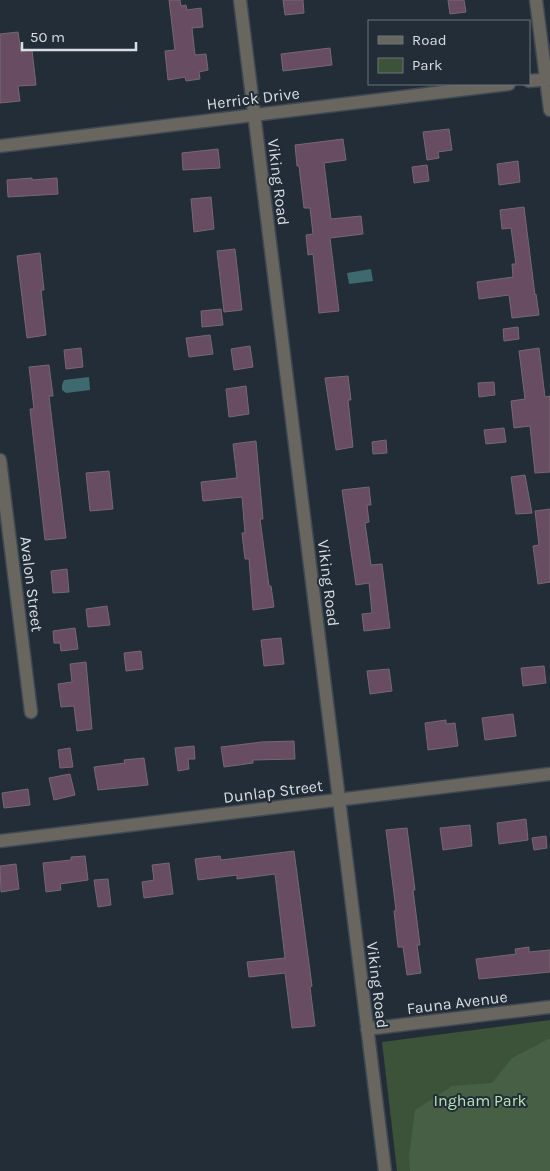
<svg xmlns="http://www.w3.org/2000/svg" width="550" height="1171" font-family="Karla,sans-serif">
	<rect width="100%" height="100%" fill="#222d37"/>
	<path fill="#3c5239" d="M550,1020V1171H397L382,1042Z"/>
	<path fill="#475f45" d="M548,1039H550V1171H410L409,1157L415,1110L452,1086L492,1083L512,1058Z"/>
	<path fill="#3e6a6f" d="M371,269L373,281L349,284L347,273Z
		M89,377L90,390L66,393L62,390V385L64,380Z"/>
	<path fill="#684c62" stroke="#766873" d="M169,0H180L181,6L186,5L187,10L201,8L203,27L192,28L195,55L206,54L208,70L199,72L200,79L186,81L185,77L168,80L165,51L175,50Z
		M283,0H303L304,13L285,15Z
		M448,0H464L466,12L450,14Z
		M18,32L21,52L32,50L36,85L18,86L20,101L0,103V34Z
		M330,48L332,65L283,71L281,54Z
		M449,129L452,150L438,152L439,158L427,160L423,132Z
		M343,139L346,160L324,163L331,219L361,216L363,234L330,238L339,311L319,313L313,254L308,255L306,235L313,234L310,208H304L299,166H297L295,145Z
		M218,149L220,168L183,170L182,153Z
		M518,161L520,182L499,185L497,164Z
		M427,165L429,181L414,183L412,167Z
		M32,178V180L57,178L58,194L8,197L7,180Z
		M211,197L214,229L194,232L191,199Z
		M524,207L535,295L536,294L539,315L512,318L509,295L479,299L477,282L513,277L512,264H516L511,228L502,229L500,210Z
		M235,249L242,310L224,312L217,251Z
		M40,253L44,290H41L46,335L27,338L17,256Z
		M221,309L223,325L202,327L201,311Z
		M518,327L519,339L504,341L503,329Z
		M210,335L213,354L189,357L186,338Z
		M250,346L253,367L234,370L231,349Z
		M81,348L83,367L66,369L64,350Z
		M539,348L545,397L550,396V472L535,473L530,426L514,428L511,401L525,399L519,351Z
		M49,365L53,396H49L66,538L45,540L30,409H34L29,367Z
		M348,376L351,400H348L353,447L336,450L325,378Z
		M494,382L495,395L479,397L478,383Z
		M246,386L249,414L229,417L226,389Z
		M504,428L506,442L486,444L484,430Z
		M386,440L387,453L373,454L372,442Z
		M256,441L263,519H260L269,586H271L274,607L253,610L249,559H245L242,533H245L242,497L203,501L201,482L237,478L233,444Z
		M109,471L113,509L90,511L86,473Z
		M525,475L532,513L516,514L511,477Z
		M369,487L371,505H367L369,522L365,523L371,565L382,564L390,628L364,631L362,614L372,613L369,583L356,585L342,490Z
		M550,509V582L538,584L533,546L539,545L535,511Z
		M67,569L69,592L53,593L51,571Z
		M107,606L110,625L88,627L86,609Z
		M75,628L78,649L61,651L60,643H54L53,631Z
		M281,638L284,664L264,666L261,640Z
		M141,651L143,669L126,671L124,653Z
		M86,662L92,729L77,731L74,706L61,707L58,684L72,682L70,664Z
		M544,666L546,683L523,686L521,668Z
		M389,669L392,691L370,694L367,671Z
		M513,714L516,736L485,740L482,718Z
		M446,720V724L455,723L458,746L428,750L425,723Z
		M294,741L295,759L253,760V763L224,767L221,747L262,742Z
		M194,746L195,759H188L189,769L178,771L175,748Z
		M70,748L73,767L60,768L58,750Z
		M144,758L148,785L98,790L94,767L125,763L124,760Z
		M70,774L75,795L54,800L49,778Z
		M28,789L30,805L4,808L2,793Z
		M526,819L528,840L499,844L497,823Z
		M470,825L472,846L443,850L440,828Z
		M407,828L415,890H413L420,945H417L421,973L407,975L403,947H398L394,911L396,910L386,830Z
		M546,836L547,848L534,850L532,838Z
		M294,851L312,986L310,987L315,1026L292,1028L285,973L249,977L247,962L285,958L275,874L237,879V875L198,880L195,859L220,856L221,860Z
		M85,856L88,880L60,884L61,890L46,892L43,863L71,860V857Z
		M169,863L173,894L144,898L142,882L154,880L152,865Z
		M16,864L19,889L1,892L0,866Z
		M108,879L111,905L98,907L94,880Z
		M529,947V952L550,950V972L479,979L476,959L516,954L515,949Z"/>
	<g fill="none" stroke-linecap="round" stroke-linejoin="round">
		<g stroke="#3f4953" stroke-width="15">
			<path id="street" d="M240,0L385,1171
				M536,0L550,110
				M529,81L550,79
				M0,146L509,84
				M0,460L31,712
				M0,841L550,774
				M367,1029L550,1007"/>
		</g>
		<use href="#street" stroke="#69655f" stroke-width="12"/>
	</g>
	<g text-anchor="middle" stroke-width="4" stroke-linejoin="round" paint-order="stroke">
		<g font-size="16" fill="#d7dee4" stroke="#222d37">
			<text transform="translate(253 98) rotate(-7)" y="6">Herrick Drive</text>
			<text transform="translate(279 182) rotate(83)" y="6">Viking Road</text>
			<text transform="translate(329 583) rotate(83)" y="6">Viking Road</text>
			<text transform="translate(32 584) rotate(83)" y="6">Avalon Street</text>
			<text transform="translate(273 791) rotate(-7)" y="6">Dunlap Street</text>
			<text transform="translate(378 985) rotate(83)" y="6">Viking Road</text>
			<text transform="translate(457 1002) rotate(-7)" y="6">Fauna Avenue</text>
		</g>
		<g font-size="16" fill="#b9e5b4" stroke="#222d37">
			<text x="480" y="1106">Ingham Park</text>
		</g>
	</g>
	<rect x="368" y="20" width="162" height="65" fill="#222d37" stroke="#6a747c"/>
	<rect x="378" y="36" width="25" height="8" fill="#69655f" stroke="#6a747c"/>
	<text x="412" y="45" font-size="15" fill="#d7dee4">Road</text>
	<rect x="378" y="58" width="25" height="15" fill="#3c5239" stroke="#6a747c"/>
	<text x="412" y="70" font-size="15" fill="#d7dee4">Park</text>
	<path d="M22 42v8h114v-8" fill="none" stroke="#d7dee4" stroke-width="2.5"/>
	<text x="30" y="42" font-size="15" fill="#d7dee4" stroke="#222d37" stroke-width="4" paint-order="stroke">50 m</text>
</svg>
